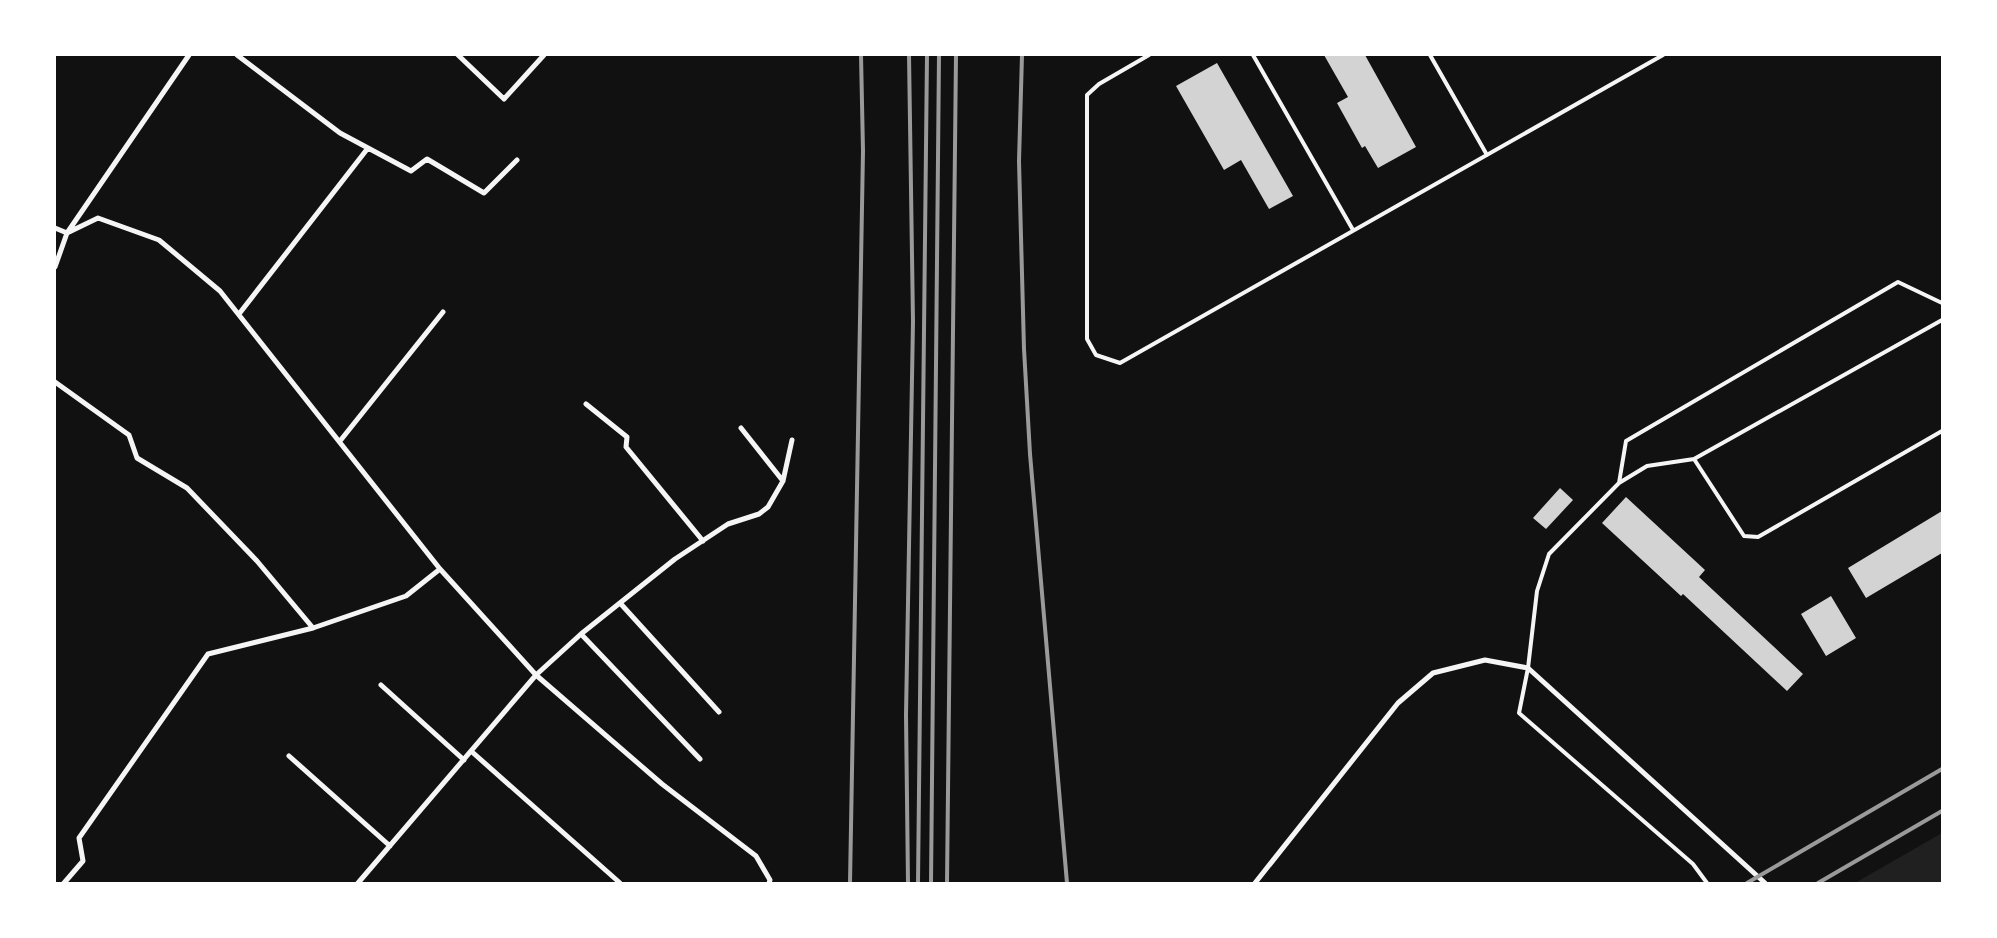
<svg xmlns="http://www.w3.org/2000/svg" width="1997" height="938" font-family="Cabin,sans-serif">
	<rect width="100%" height="100%" fill="#111"/>
	<path fill="#202020" d="M1942,833V883H1855Z"/>
	<path fill="#d3d3d3" d="M1324,55H1365L1416,147L1378,168L1365,146L1362,148L1337,103L1348,97Z
		M1217,63L1293,196L1269,209L1241,160L1224,170L1176,86Z
		M1560,488L1573,500L1546,529L1533,518Z
		M1626,497L1705,570L1699,577L1803,674L1787,691L1683,594L1681,596L1602,523Z
		M1942,511V553L1866,598L1848,568Z
		M1831,596L1856,638L1826,656L1801,614Z"/>
	<g fill="none" stroke-linecap="round" stroke-linejoin="round">
		<path stroke="#f5f5f5" stroke-width="4" d="M1149,55L1099,84L1087,95V339L1096,355L1120,363L1663,55
			M1253,55L1353,230
			M1430,55L1487,155
			M1694,459L1744,536L1758,537L1942,431
			M1619,483L1626,441L1898,282L1942,303
			M1707,883L1693,864L1519,713L1528,668L1537,591L1549,554L1619,483L1647,466L1694,459L1942,320"/>
		<path stroke="#f5f5f5" stroke-width="5" d="M237,55L340,133L411,171L427,159L484,193L517,160
			M458,55L504,99L544,55
			M55,228L67,233L98,218L159,240L220,291L440,569L536,675L662,784L756,856L770,880L769,883
			M55,267L67,233L189,55
			M239,314L368,148
			M55,382L129,435L137,458L187,488L257,561L313,628
			M586,404L627,437L626,447L703,541
			M741,428L783,481
			M340,441L443,312
			M620,603L719,712
			M581,634L700,759
			M381,685L464,760
			M471,751L620,883
			M289,756L390,846
			M64,883L83,861L79,838L208,654L313,628L406,596L440,569
			M358,883L536,675L581,634L675,559L728,524L759,514L768,507L783,481L792,440
			M1255,883L1398,703L1433,673L1485,660L1528,668L1765,883"/>
		<path stroke="#9a9a9a" stroke-width="4" d="M1022,55L1019,161L1024,349L1030,454L1067,883
			M850,883L863,151L861,55
			M908,883L906,715L913,322L909,55
			M918,883L927,55
			M931,883L939,55
			M947,883L956,55
			M1747,883L1942,769
			M1818,883L1942,811"/>
	</g>
	<rect width="1997" height="938" fill="none" stroke="#ffffff" stroke-width="112"/>
</svg>
